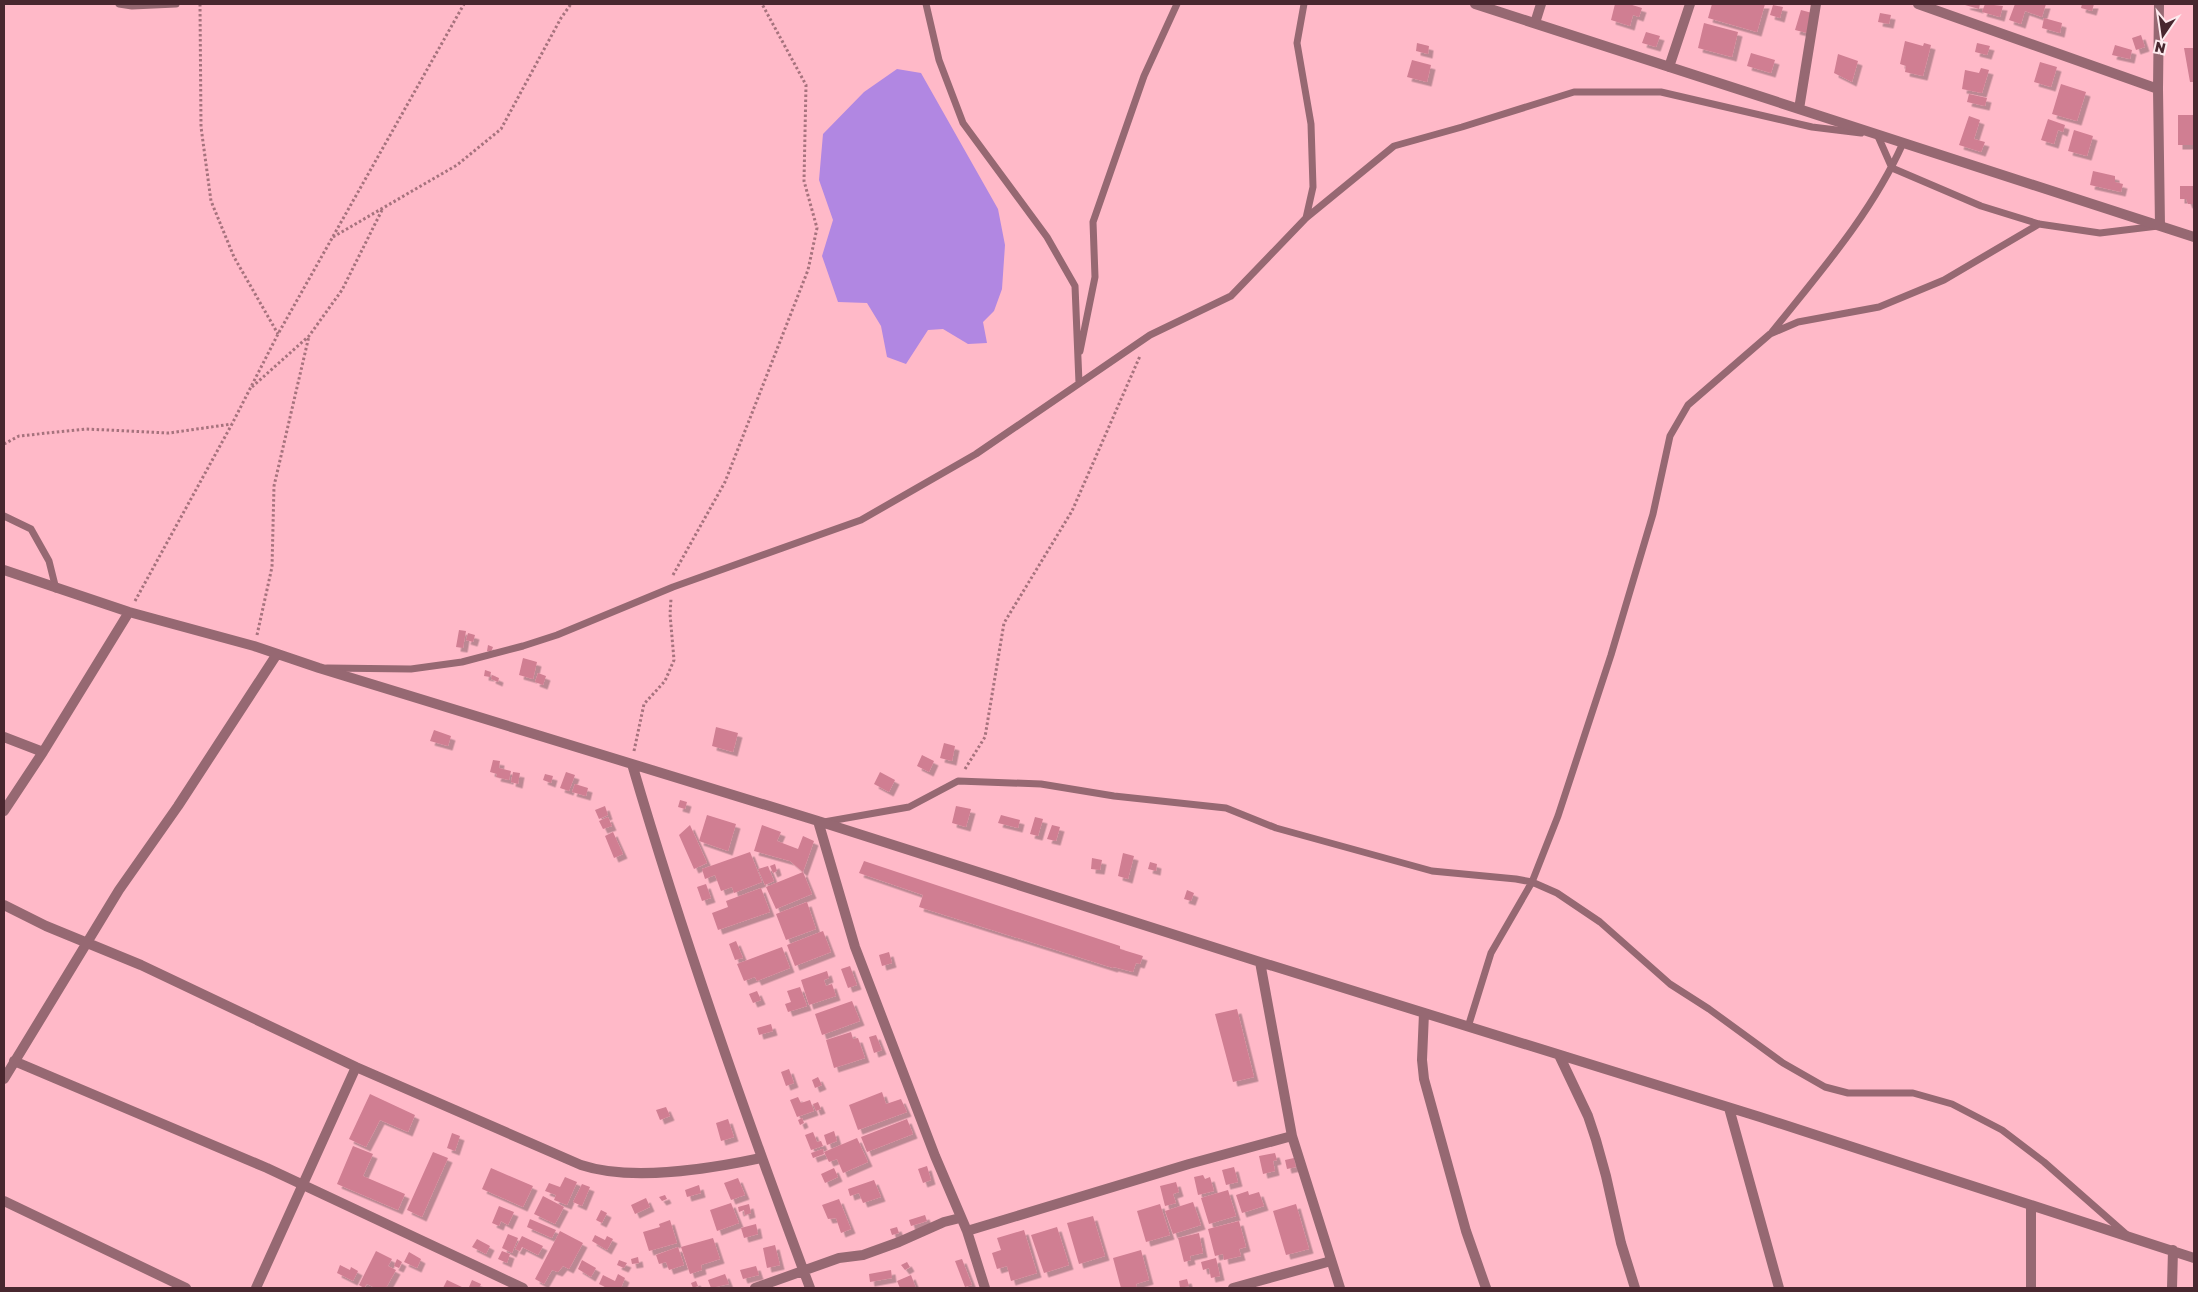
<svg xmlns="http://www.w3.org/2000/svg" width="2198" height="1292" font-family="'Golos Text',sans-serif">
	<defs>
		<filter id="shadow"><feDropShadow dx="4.5" dy="4.5" stdDeviation="0" flood-color="#0004"/></filter>
	</defs>
	<rect width="100%" height="100%" fill="#ffb9c8"/>
	<path fill="#b187e2" d="M897,69L921,73L998,209L1005,245L1002,289L994,311L983,322L987,343L968,344L943,329L928,330L906,364L887,357L881,326L867,303L838,302L822,256L833,220L819,180L823,134L864,92Z"/>
	<path fill="#d07e92" filter="url(#shadow)" d="M1615,4H1629L1642,8L1639,17L1633,15L1630,26L1611,20Z
		M1712,4H1765L1757,32L1708,18Z
		M1966,4H1980L1979,9L1965,5Z
		M1985,4L2003,6L2000,17L1982,12Z
		M2015,4H2046L2042,17L2025,11L2021,24L2009,20Z
		M2082,4H2094L2092,11L2081,8Z
		M1773,5L1783,7L1780,18L1770,15Z
		M1801,10L1812,13L1807,33L1795,30Z
		M1880,13L1891,15L1889,24L1878,22Z
		M2044,18L2062,23L2060,33L2042,28Z
		M1704,23L1738,32L1732,57L1698,48Z
		M1646,32L1660,36L1656,47L1642,43Z
		M2141,35L2145,47L2136,50L2132,38Z
		M1905,41L1923,46L1924,43L1931,45L1923,76L1905,72L1906,66L1900,64Z
		M1417,43L1429,46L1428,54L1416,51Z
		M1977,43L1990,46L1987,55L1975,52Z
		M2115,45L2132,50L2130,59L2112,55Z
		M2184,48H2194V82H2190Z
		M1751,53L1775,60L1771,73L1747,66Z
		M1838,54L1858,61L1852,82L1834,73Z
		M1412,60L1431,65L1427,82L1407,77Z
		M2040,62L2057,67L2051,87L2034,82Z
		M1981,68L1989,70L1982,93L1962,89L1965,70L1979,73Z
		M2061,84L2086,92L2077,121L2052,114Z
		M1969,94L1987,98L1985,106L1967,102Z
		M2178,115H2194V145H2178Z
		M1969,116L1980,120L1974,139L1985,142L1981,152L1959,145Z
		M2048,119L2065,125L2063,132L2058,130L2054,144L2041,140Z
		M2074,130L2093,136L2087,156L2068,151Z
		M2093,171L2115,176V182L2123,184L2121,192L2090,185Z
		M2180,186H2194V204H2188L2186,199H2180Z
		M459,630L466,631L463,648L456,647Z
		M468,633L475,635L473,642L466,640Z
		M488,645L493,647L491,652L487,651Z
		M523,658L537,662L533,679L519,675Z
		M485,670L491,672L490,677L484,676Z
		M538,673L546,676L543,685L535,682Z
		M492,675L499,678L498,682L491,679Z
		M716,727L738,733L733,752L712,746Z
		M434,730L451,736L448,746L430,741Z
		M944,743L955,746L952,761L940,758Z
		M922,755L934,761L929,772L917,766Z
		M493,760L500,761L499,768L511,771L509,780L496,777L497,774L490,772Z
		M513,772L520,773L518,784L511,782Z
		M566,772L575,775L569,791L560,788Z
		M880,772L895,780L889,792L874,784Z
		M545,774L553,776L551,783L543,780Z
		M575,784L588,788L586,796L572,792Z
		M680,800L687,802L685,809L678,807Z
		M605,806L608,815L599,819L595,810Z
		M956,806L971,809L966,827L952,823Z
		M707,815L736,824L728,851L699,841Z
		M1001,815L1020,820L1018,828L998,823Z
		M608,817L612,826L603,829L599,821Z
		M1035,817L1043,819L1038,836L1030,834Z
		M690,825L707,863L694,869L679,835Z
		M762,825L781,832L777,841L798,849L803,836L814,841L803,872L790,861L754,851Z
		M1052,825L1060,827L1056,841L1047,839Z
		M613,832L623,854L614,858L605,836Z
		M750,852L762,882L734,893L732,887L721,891L715,875L705,879L702,869Z
		M1123,853L1134,856L1128,879L1118,876Z
		M1092,858L1102,860L1100,870L1091,869Z
		M864,861L1120,946V949L1143,956L1140,964L1136,963L1133,972L1114,967L1113,968L919,907L923,895L859,873Z
		M1150,862L1157,864L1156,871L1148,869Z
		M775,864L777,871L773,873L770,866Z
		M768,866L774,881L765,885L758,869Z
		M803,872L812,894L776,909L766,887Z
		M706,884L711,898L702,901L697,887Z
		M761,888L770,912L718,930L712,913L728,907L726,901Z
		M1187,890L1194,893L1191,901L1184,899Z
		M807,902L816,929L786,940L776,914Z
		M823,931L831,952L795,966L787,945Z
		M736,941L743,958L735,960L729,944Z
		M782,947L790,968L757,981L755,977L744,981L737,964Z
		M889,952L892,963L882,966L879,955Z
		M850,966L857,985L848,988L841,969Z
		M827,971L829,978L824,980L826,986L832,984L836,996L809,1005L801,980Z
		M800,987L807,1006L788,1012L785,1004L791,1002L787,991Z
		M757,991L761,1000L753,1003L749,994Z
		M852,1001L860,1021L822,1035L815,1014Z
		M1237,1009L1254,1077L1233,1082L1215,1014Z
		M771,1024L773,1031L759,1035L757,1028Z
		M851,1032L853,1039L858,1038L865,1058L834,1068L826,1040Z
		M876,1035L882,1050L874,1053L869,1037Z
		M789,1069L794,1083L786,1086L781,1072Z
		M818,1077L822,1085L815,1088L812,1080Z
		M882,1092L886,1104L901,1099L907,1112L858,1130L849,1105Z
		M370,1094L415,1115L408,1132L380,1120L366,1147L349,1139Z
		M798,1097L801,1103L810,1100L814,1111L797,1117L790,1100Z
		M818,1102L821,1109L816,1111L813,1104Z
		M666,1107L670,1116L660,1120L656,1110Z
		M802,1118L804,1123L800,1125L798,1120Z
		M728,1119L734,1137L721,1141L716,1123Z
		M907,1119L913,1134L867,1152L861,1137Z
		M834,1131L837,1141L827,1145L824,1135Z
		M813,1132L817,1142L821,1141L823,1146L811,1150L805,1135Z
		M452,1133L460,1136L455,1151L447,1148Z
		M857,1138L868,1162L843,1173L837,1159L829,1162L824,1152Z
		M353,1146L373,1154L363,1176L405,1194L398,1210L337,1184Z
		M823,1149L824,1154L813,1158L811,1153Z
		M433,1152L448,1158L422,1217L407,1210Z
		M1275,1153L1277,1160L1273,1161L1275,1171L1263,1174L1259,1156Z
		M1294,1158L1296,1167L1287,1169L1285,1160Z
		M927,1166L931,1180L923,1183L918,1169Z
		M1234,1167L1238,1182L1226,1185L1222,1170Z
		M491,1168L533,1186L523,1207L482,1189Z
		M834,1168L838,1177L825,1183L821,1174Z
		M1203,1175L1205,1179L1210,1177L1214,1191L1198,1195L1194,1177Z
		M565,1177L577,1182L567,1205L554,1200L556,1195L545,1191L549,1183L560,1187Z
		M738,1178L745,1195L731,1200L724,1183Z
		M874,1180L881,1197L863,1203L859,1193L850,1196L848,1189Z
		M1176,1182L1179,1192L1173,1194L1176,1203L1165,1206L1160,1186Z
		M582,1184L590,1187L582,1206L573,1202Z
		M699,1185L701,1193L687,1197L685,1190Z
		M1228,1190L1236,1216L1209,1224L1201,1198Z
		M1248,1191L1249,1195L1259,1192L1264,1206L1242,1213L1236,1195Z
		M665,1195L667,1199L662,1201L659,1197Z
		M543,1196L564,1207L555,1224L534,1214Z
		M646,1198L650,1207L635,1214L631,1205Z
		M839,1199L851,1229L841,1233L836,1218L828,1219L822,1205Z
		M1193,1202L1201,1225L1173,1234L1165,1211Z
		M731,1203L739,1223L717,1231L710,1210Z
		M749,1204L751,1213L745,1215L744,1210L739,1212L738,1207Z
		M1160,1204L1170,1235L1146,1242L1137,1211Z
		M1296,1204L1309,1249L1286,1255L1273,1211Z
		M499,1206L514,1212L508,1225L501,1221L499,1226L492,1223Z
		M601,1210L607,1213L602,1223L596,1220Z
		M925,1215L927,1221L911,1226L909,1220Z
		M1093,1216L1105,1256L1079,1264L1067,1223Z
		M530,1219L556,1230L552,1238L527,1227Z
		M670,1220L677,1243L649,1251L643,1232L660,1227L659,1224Z
		M1239,1221L1246,1247L1239,1249L1241,1256L1224,1260L1223,1254L1215,1256L1208,1229Z
		M756,1224L758,1234L744,1238L741,1228Z
		M897,1227L899,1233L892,1235L890,1229Z
		M1057,1227L1069,1265L1044,1273L1031,1235Z
		M1024,1230L1037,1273L1011,1281L1007,1266L997,1269L992,1253L1001,1250L997,1238Z
		M560,1231L583,1243L569,1269L563,1266L558,1272L552,1270L544,1284L535,1279Z
		M1199,1233L1203,1253L1190,1256L1191,1260L1184,1262L1178,1238Z
		M508,1234L518,1238L512,1253L502,1248Z
		M595,1235L605,1240L607,1236L613,1239L607,1250L592,1241Z
		M522,1236L543,1246L538,1255L522,1247L520,1251L515,1249Z
		M713,1238L720,1259L701,1265L702,1270L690,1274L681,1247Z
		M477,1239L490,1246L486,1254L472,1247Z
		M775,1245L780,1265L767,1268L763,1248Z
		M678,1247L684,1265L669,1270L666,1262L659,1264L656,1255Z
		M1141,1250L1149,1280L1136,1284L1137,1288H1121L1113,1258Z
		M376,1251L392,1259L388,1266L396,1270L386,1288H375L367,1284L364,1288L359,1285Z
		M502,1251L510,1254L507,1263L498,1259Z
		M409,1252L421,1259L417,1268L404,1262Z
		M638,1257L639,1263L632,1264L631,1259Z
		M1216,1258L1220,1276L1211,1278L1209,1268L1203,1270L1201,1262Z
		M397,1259L402,1262L399,1268L394,1266Z
		M962,1259L972,1285L965,1287L955,1261Z
		M582,1260L596,1268L591,1277L578,1269Z
		M619,1260L627,1263L624,1268L617,1265Z
		M907,1262L910,1267L905,1270L901,1265Z
		M340,1265L350,1270L351,1267L358,1271L353,1281L337,1273Z
		M756,1266L759,1275L743,1279L740,1270Z
		M891,1270L892,1278L870,1282L869,1274Z
		M618,1274L625,1278L621,1288H607L599,1284L603,1275L615,1281Z
		M725,1274L729,1284L711,1288L708,1280Z
		M911,1275L916,1288H900L897,1281Z
		M1187,1279L1189,1286L1180,1288L1179,1281Z
		M447,1280L464,1288H443Z
		M472,1280L481,1284L479,1288L469,1287Z
		M696,1281L698,1286L693,1288L691,1283Z"/>
	<g fill="none" stroke-linecap="round" stroke-linejoin="round">
		<path stroke="#a6727d" stroke-width="3" stroke-dasharray="2.5 2.5" stroke-linecap="butt" d="M200,4L201,127L211,201L234,257L278,334
			M333,237L457,165L501,129L561,18L571,4
			M252,387L309,336L342,290L383,208
			M4,444L19,436L86,429L169,433L232,424
			M673,575L725,482L808,270L817,228L804,181L806,85L762,4
			M135,601L232,424L278,334L464,4
			M257,635L272,567L274,486L309,336
			M634,751L644,704L665,681L674,660L670,614L671,599
			M965,769L985,737L1004,623L1072,511L1140,356"/>
		<path stroke="#966872" stroke-width="7" d="M119,4L132,6L176,4
			M926,4L939,60L963,123L1047,237L1075,286L1079,383
			M1304,4L1297,43L1311,124L1313,187L1306,218
			M1877,134L1892,168L1981,206L2039,224L2100,233L2158,226
			M1772,332C1820,272 1872,213 1903,143
			M1080,351L1095,277L1093,222L1144,76L1177,4
			M4,516L31,529L49,561L56,589
			M327,668L411,669L462,662L523,646L557,635L673,587L861,520L976,454L1150,335L1231,296L1306,218L1394,146L1462,127L1574,92H1661L1812,127L1861,133
			M824,822L909,807L958,781L1041,784L1114,796L1226,808L1276,828L1432,871L1516,879L1532,882L1557,893L1600,922L1670,984L1709,1009L1783,1063L1825,1087L1848,1093H1913L1952,1104L2002,1130L2044,1162L2127,1235
			M1468,1027L1491,953L1532,882L1558,816L1611,655L1653,514L1670,436L1688,405L1770,334L1798,322L1879,307L1944,280L2039,224"/>
		<path stroke="#966872" stroke-width="10" d="M1475,4L2194,237
			M1918,4L2158,89
			M2159,4L2158,89L2160,226
			M1535,23L1541,4
			M1669,67L1690,4
			M1799,109L1816,4
			M4,570L129,612L254,646L319,668L818,821L1260,962L1760,1117L2194,1258
			M4,737L43,752
			M632,764C684,941 745,1115 810,1288
			M4,811L43,752L129,612
			M818,821L855,947L935,1156L967,1231L985,1288
			M4,905L46,926L141,965L356,1067L581,1165C632,1182 709,1169 761,1158
			M1260,962L1292,1136L1340,1288
			M1424,1013L1422,1060L1424,1079L1466,1231L1486,1288
			M1559,1055L1588,1116L1596,1140L1606,1176L1621,1243L1635,1288
			M14,1061L267,1168L523,1288
			M4,1079L119,890L178,806L277,654
			M1729,1108L1779,1288
			M4,1201L186,1288
			M967,1231L1189,1164L1292,1136
			M256,1288L356,1067
			M755,1288L839,1258L863,1255L899,1242L944,1222L960,1218
			M1233,1288L1331,1261
			M2031,1288V1205
			M2172,1288L2173,1250"/>
	</g>
	<rect width="2198" height="1292" fill="none" stroke="#48272f" stroke-width="10"/>
	<g transform="translate(2163 35) rotate(193)" stroke="#fdeaee" stroke-width="4" paint-order="stroke">
	<path d="M0-4L9 19L0 12L-9 19Z" fill="#48272f"/>
	<text y="-8" font-size="14" font-weight="bold" text-anchor="middle" fill="#48272f">N</text>
	</g>
</svg>
